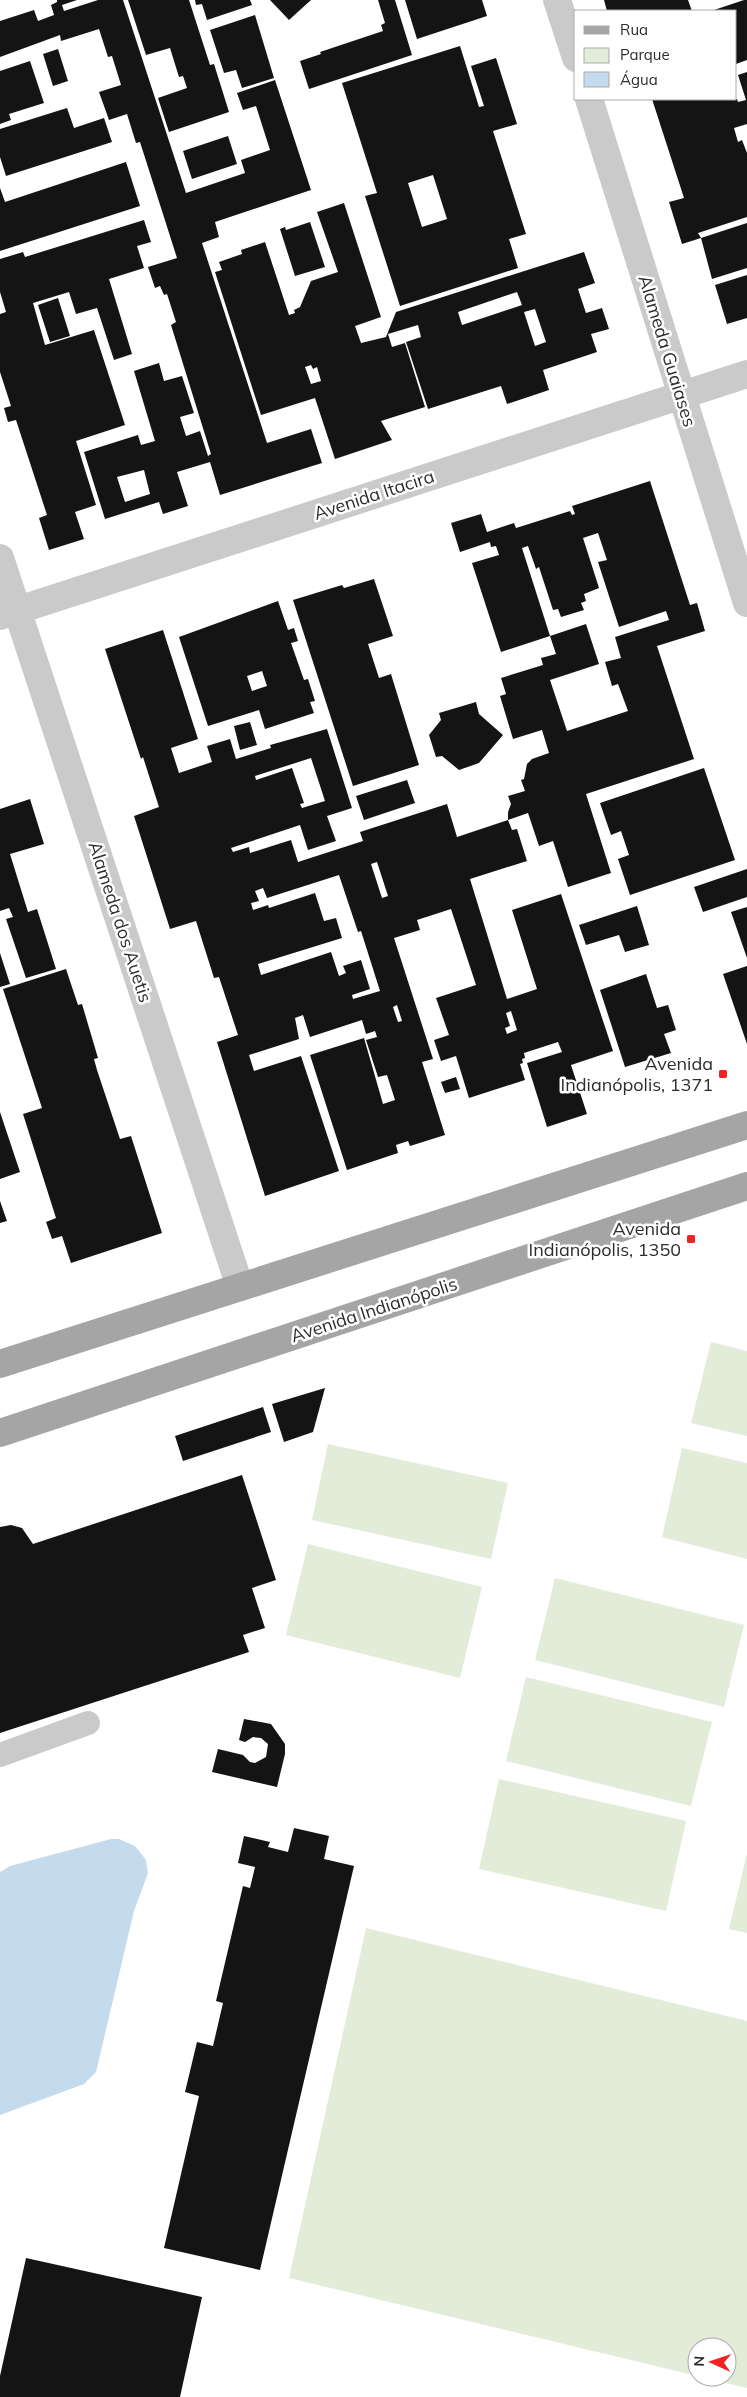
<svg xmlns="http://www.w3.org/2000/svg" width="747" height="2397" font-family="Mulish,sans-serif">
	<rect width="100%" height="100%" fill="#fff"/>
	<path fill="#e2ecd9" d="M711,1342L747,1351V1436L691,1423Z
		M328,1444L508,1483L491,1559L312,1520Z
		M682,1448L747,1463V1559L662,1537Z
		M308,1544L482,1587L460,1678L286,1635Z
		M555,1578L744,1625L724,1707L535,1660Z
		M526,1677L712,1722L691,1806L506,1761Z
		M499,1779L686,1821L666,1911L479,1869Z
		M747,1853V1933L729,1929Z
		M366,1928L747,2021V2388L700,2377H727V2347H697V2376L289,2278Z"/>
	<path fill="#c4dbed" d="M111,1839H119L135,1846L146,1860L148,1873L134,1911L96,2072L84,2084L0,2115V1872L10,1866Z"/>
	<path fill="#141414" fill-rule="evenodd" d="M57,0H77L62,5L64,11L98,0H123L186,193L245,173L241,160L270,150L256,106L243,110L237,93L275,80L311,190L215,222L219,237L202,243L267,443L311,429L322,463L220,495L210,462L177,472L188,506L163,514L159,502L105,519L84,452L138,435L141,445L155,441L134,371L159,363L164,381L182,376L194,413L180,417L186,436L200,431L208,456L211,454L171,325L176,322L167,294L164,295L160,286L155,288L148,267L177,258L140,142L136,143L127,114L109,120L99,92L121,85L112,56L108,57L99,29L61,41L60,35L0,57V21L34,10L38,21L54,15L51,5L57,2ZM144,470L150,494L125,502L117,477Z
		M128,0H189L210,65L214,64L229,112L169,132L158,98L187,88L183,76L179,77L170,48L146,55Z
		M195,0H250L252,5L207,20L202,4L196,5Z
		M270,0H311L289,20Z
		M378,0H395L412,55L309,89L300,61L321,54L320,52L383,31L381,25L385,23Z
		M405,0H482L487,16L417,39Z
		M604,0H688L692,11H607Z
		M744,0H747V60L736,64V11H711Z
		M255,15L274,78L242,88L236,70L224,73L210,30Z
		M460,46L479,107L484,106L471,66L496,58L517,124L493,131L526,234L509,239L518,268L400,306L365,196L377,193L342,83ZM433,175L447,219L422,227L408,183Z
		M58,49L68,81L53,86L43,54Z
		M30,61L44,103L9,114L11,120L0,124V71Z
		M747,72V124L734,128L738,142L742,140L747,153V217L698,233L701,238L682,244L669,202L684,198L652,99H737L738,102L746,100L738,75Z
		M67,108L74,128L104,118L112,142L6,176L0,157V129Z
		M228,136L237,164L192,179L183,151Z
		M126,162L140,206L0,251V188L5,202Z
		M344,203L381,317L355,326L361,343L386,337L396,312L584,252L595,283L578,289L586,313L602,308L609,329L591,334L597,352L543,370L549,390L507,404L501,386L428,409L406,342L421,337L418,325L388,334L392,347L405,343L425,407L381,421L392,440L335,459L315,398L261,415L215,272L222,270L219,262L242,254L241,250L265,242L289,315L295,313L294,310L300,307L311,281L338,272L317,212ZM517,292L522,305L462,325L458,312ZM535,309L546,342L535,346L524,312ZM311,365L313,369L317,367L321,381L311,384L305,367Z
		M144,220L151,242L137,246L144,268L109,279L132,354L114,360L97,308L76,314L69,292L33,303L45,345L94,330L125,425L76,441L96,505L75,512L84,539L49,550L39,518L47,515L16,420L8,422L4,408L11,406L0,372V314L6,312L0,292V259L23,252L25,257Z
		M310,222L325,267L295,276L280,229L285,227L286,230Z
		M747,223V268L712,279L701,238Z
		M747,275V318L727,324L715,285Z
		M58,298L70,336L50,342L38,305Z
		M650,481L690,605L697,603L705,631L657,646L694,759L586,794L611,873L568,887L553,841L539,846L528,813L508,820V812L511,804L508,796L525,791L521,780L524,779L527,764L532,759L549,753L542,730L513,739L500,696L506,694L501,678L543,665L541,658L556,654L550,636L586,624L599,664L550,680L567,731L628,711L618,684L612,686L605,662L621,658L615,637L669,620L666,611L619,627L598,562L607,560L598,533L583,538L599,588L584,594L586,601L581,603L584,610L561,617L558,609L553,610L539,567L536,569L528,546L522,548L550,636L501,652L472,563L499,555L496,546L491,547L490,542L460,552L451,523L481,514L487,532L514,523L516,528L570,511L572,515L575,514L572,506Z
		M374,579L393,636L368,644L379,678L391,674L419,765L353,786L293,600L342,585L344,588Z
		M278,601L288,630L294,628L298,641L291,643L304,680L308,679L315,701L310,702L314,713L265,729L259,710L208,726L179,637ZM262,671L267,686L252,691L247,676Z
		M163,630L198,739L171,748L179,773L212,762L207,746L230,739L236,759L271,748L270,745L327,729L352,808L327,816L336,841L308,850L300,825L231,848L233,852L249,847L250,853L291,840L298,862L363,841L360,832L447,804L457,837L508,820L512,830L517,829L527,861L470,879L507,999L537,989L512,910L561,894L613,1051L571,1065L587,1114L547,1127L527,1063L562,1052L558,1042L524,1053L525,1058L522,1059L523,1063L520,1064L525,1080L469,1098L456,1056L441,1061L434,1040L449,1035L436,998L476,985L451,909L417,920L420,930L394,938L433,1059L422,1062L445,1135L410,1146L408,1141L396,1145L398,1153L347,1170L310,1055L364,1038L383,1104L395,1100L387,1075L378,1077L366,1040L377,1037L375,1031L366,1034L362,1020L310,1037L303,1015L295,1018L299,1039L249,1055L254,1071L301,1056L339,1171L265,1196L217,1042L238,1035L219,977L214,978L196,921L170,929L134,816L159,807L143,757L141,759L105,649ZM311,758L325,801L302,808L300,804L304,803L292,768L256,780L255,776ZM377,862L388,896L382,898L371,864ZM339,875L358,932L361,931L380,991L353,999L352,995L370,989L361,960L343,966L346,973L339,976L331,952L261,975L258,964L342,938L336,918L324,921L315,893L269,908L268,905L253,910L251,903L259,901L255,891L263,888L267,898ZM397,1005L402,1021L398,1022L393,1007ZM511,1011L517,1030L507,1034L505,1028L510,1026L506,1013Z
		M476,702L479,714L503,735L479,763L459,770L442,756L436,757L429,735L441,720L439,713Z
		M250,722L257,745L240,750L234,726Z
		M704,768L735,860L630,895L618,859L629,855L621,831L611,835L600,803Z
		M407,780L415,803L364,820L356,796Z
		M30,799L44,844L10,854L28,912L37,909L56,969L26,978L6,919L13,917L9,908L0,911V809Z
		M747,869V897L703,912L694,887Z
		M637,906L649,945L625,952L619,935L586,945L579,925Z
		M747,907V958L731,912Z
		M0,953L10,984L0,987Z
		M747,966V1044L723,974Z
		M66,969L78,1005L82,1004L98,1058L94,1059L97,1070L120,1139L131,1136L162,1233L71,1263L62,1236L52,1239L46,1222L56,1218L23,1114L42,1108L3,989Z
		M646,974L657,1008L668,1005L676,1030L664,1034L671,1053L625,1067L600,990Z
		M456,1077L460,1089L445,1093L441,1082Z
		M0,1112L20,1172L0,1179Z
		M0,1201L7,1221L0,1223Z
		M325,1388L313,1432L284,1442L272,1404Z
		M263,1407L271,1432L183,1461L175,1436Z
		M242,1475L276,1580L252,1588L265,1628L243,1635L249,1652L0,1733V1527L11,1525L22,1528L33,1544Z
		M244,1719L271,1724L285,1744V1754L277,1787L212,1772L218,1749L243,1755L250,1762L255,1763L266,1757L268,1744L261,1738L253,1737L245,1742L239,1740Z
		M294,1828L329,1836L324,1859L354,1866L260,2270L164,2248L199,2096L185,2092L197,2042L213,2046L223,2003L216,2001L243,1886L250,1888L255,1867L238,1863L244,1836L270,1842L268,1847L288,1852Z
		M26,2258L202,2297L180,2397H0V2376Z"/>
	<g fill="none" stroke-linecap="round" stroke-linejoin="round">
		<path stroke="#cacaca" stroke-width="24" d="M0,1755L88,1723"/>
		<path stroke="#cacaca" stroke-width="28" d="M557,0L576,58
			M589,99L747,603
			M0,558L240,1287
			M0,616L747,374"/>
		<path stroke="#a5a5a5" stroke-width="28" d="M0,1364L747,1125
			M0,1433L747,1186"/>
	</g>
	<g fill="#f22223" stroke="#fff" stroke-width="2">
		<rect x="718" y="1069" width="10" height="10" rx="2.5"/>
		<rect x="686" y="1234" width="10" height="10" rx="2.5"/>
	</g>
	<g text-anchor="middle" stroke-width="5" stroke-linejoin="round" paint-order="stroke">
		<g font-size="18" fill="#2d2d2d" stroke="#fff">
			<text transform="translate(667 351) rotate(73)" y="6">Alameda Guaiases</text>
			<text transform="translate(374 495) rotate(-18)" y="6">Avenida Itacira</text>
			<text transform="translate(120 922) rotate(72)" y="6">Alameda dos Auetis</text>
			<text transform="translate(374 1310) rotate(-18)" y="6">Avenida Indianópolis</text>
		</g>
		<g font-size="18" fill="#2d2d2d" stroke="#fff" text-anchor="end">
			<text x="713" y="1070">Avenida<tspan x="713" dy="21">Indianópolis, 1371</tspan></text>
			<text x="681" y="1235">Avenida<tspan x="681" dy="21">Indianópolis, 1350</tspan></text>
		</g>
	</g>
	<rect x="574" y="10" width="162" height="90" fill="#ffffff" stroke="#ababab"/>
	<rect x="584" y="26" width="25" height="8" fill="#a5a5a5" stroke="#ababab"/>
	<text x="620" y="35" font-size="15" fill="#2d2d2d">Rua</text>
	<rect x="584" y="48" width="25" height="15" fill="#e2ecd9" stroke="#ababab"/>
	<text x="620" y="60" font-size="15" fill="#2d2d2d">Parque</text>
	<rect x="584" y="72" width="25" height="15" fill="#c4dbed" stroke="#ababab"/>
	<text x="620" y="85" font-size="15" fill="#2d2d2d">Água</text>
	<g transform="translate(712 2362) rotate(273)"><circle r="24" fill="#ffffff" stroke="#ababab"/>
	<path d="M0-4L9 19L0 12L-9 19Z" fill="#f22223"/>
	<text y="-8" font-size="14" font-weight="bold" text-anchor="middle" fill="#2d2d2d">N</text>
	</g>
</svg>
